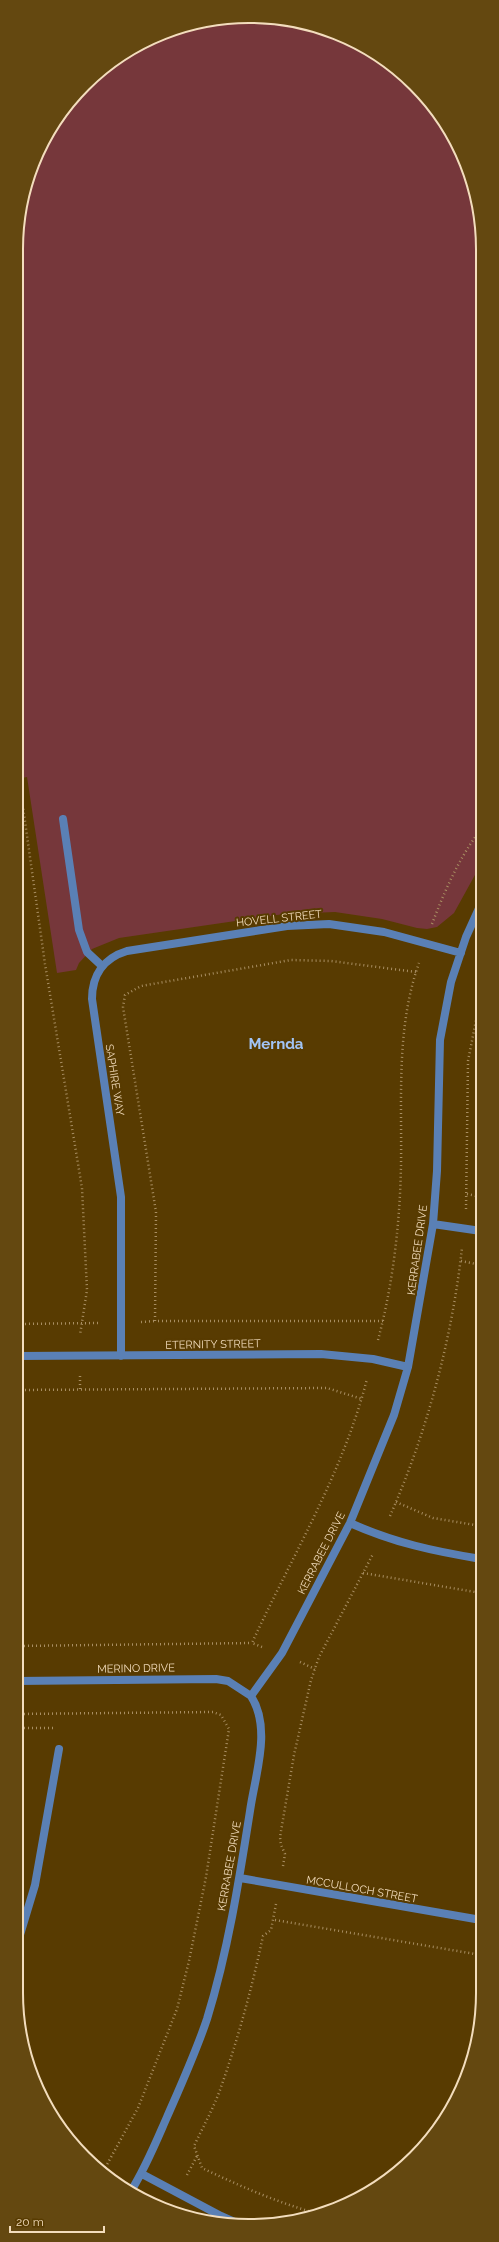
<svg xmlns="http://www.w3.org/2000/svg" width="499" height="2242" font-family="Raleway,sans-serif">
	<rect width="100%" height="100%" fill="#583b01"/>
	<path fill="#76373b" d="M280,18L353,40L415,85L459,146L481,219V864L454,913L437,927L427,929L417,928L382,919L335,912L284,914L119,938L92,949L79,963L76,970L57,973L27,777L17,779L18,219L47,133L108,64L189,24Z"/>
	<g fill="none" stroke-linecap="round" stroke-linejoin="round">
		<path stroke="#a88e62" stroke-width="2.5" stroke-dasharray="1 3" stroke-linecap="butt" d="M21,793L45,964L82,1188L87,1290L80,1335
			M432,924C445,890 459,858 481,829
			M467,1194L481,1197
			M466,1209L468,1061L481,995
			M461,1261L481,1265
			M383,1321H155L156,1212L123,1007L125,995L141,986L291,960L331,961L416,972
			M141,1322L155,1321
			M17,1324L100,1323
			M378,1340C393,1284 400,1223 401,1165C402,1097 396,1028 419,963
			M80,1376V1390
			M17,1390L327,1388L362,1399
			M396,1502L433,1518L481,1526
			M390,1516C427,1432 452,1339 462,1248
			M363,1573L481,1593
			M16,1646L252,1643
			M262,1647L252,1643C292,1556 343,1473 367,1379
			M300,1662L315,1669
			M16,1714L213,1712L221,1715L229,1729L206,1877L189,1961L177,2009L138,2108L104,2170
			M16,1728H56
			M283,1866L285,1854L281,1845L280,1837L294,1755L311,1680L319,1657L373,1554
			M276,1904L271,1930L263,1936C252,1988 238,2039 220,2090C213,2109 203,2127 194,2146L202,2168C240,2186 278,2203 319,2214
			M275,1920L481,1955
			M187,2175L197,2156"/>
		<path stroke="#5a80b5" stroke-width="8" d="M63,819L79,930L87,952L102,966
			M16,1948L35,1885L59,1749"/>
		<path stroke="#5a80b5" stroke-width="8" d="M433,1224L481,1231
			M17,1356L321,1354L373,1359L408,1367
			M121,1356V1197L92,999C92,975 104,958 127,951L287,926L329,924L384,932L461,953
			M350,1523C395,1543 433,1551 481,1559
			M16,1681L216,1679L228,1681L251,1696
			M240,1878L481,1920
			M142,2174L221,2216L241,2225
			M131,2191C146,2167 156,2142 167,2117C181,2085 196,2052 207,2019C228,1951 239,1881 250,1811C255,1775 272,1729 251,1696L282,1653L350,1523L394,1415L408,1367L433,1224L437,1171L440,1040L451,982L466,937L481,904"/>
	</g>
	<g text-anchor="middle" stroke-width="4" stroke-linejoin="round" paint-order="stroke">
		<g font-size="11" fill="#f3ddbd" stroke="#583b01">
			<text transform="translate(279 918) rotate(-6)" y="4">HOVELL STREET</text>
			<text transform="translate(115 1080) rotate(81)" y="4">SAPHIRE WAY</text>
			<text transform="translate(417 1250) rotate(-82)" y="4">KERRABEE DRIVE</text>
			<text transform="translate(213 1344) rotate(-1)" y="4">ETERNITY STREET</text>
			<text transform="translate(321 1553) rotate(-63)" y="4">KERRABEE DRIVE</text>
			<text transform="translate(136 1668) rotate(-1)" y="4">MERINO DRIVE</text>
			<text transform="translate(229 1866) rotate(-80)" y="4">KERRABEE DRIVE</text>
			<text transform="translate(362 1889) rotate(10)" y="4">MCCULLOCH STREET</text>
		</g>
		<g font-size="15" font-weight="bold" fill="#a1c4f5" stroke="#583b01">
			<text x="276" y="1049">Mernda</text>
		</g>
	</g>
	<path d="M0 0H499V2242H0ZM249 23H250A226 226 0 0 1 476 249V1993A226 226 0 0 1 250 2219H249A226 226 0 0 1 23 1993V249A226 226 0 0 1 249 23Z" fill="#644810" fill-rule="evenodd"/>
	<path fill="none" stroke="#f3ddbd" stroke-width="2" d="M249 23H250A226 226 0 0 1 476 249V1993A226 226 0 0 1 250 2219H249A226 226 0 0 1 23 1993V249A226 226 0 0 1 249 23Z"/>
	<path d="M10 2226v6h94v-6" fill="none" stroke="#f3ddbd" stroke-width="2"/>
	<text x="16" y="2226" font-size="12" fill="#f3ddbd" stroke="#583b01" stroke-width="3" paint-order="stroke">20 m</text>
</svg>
